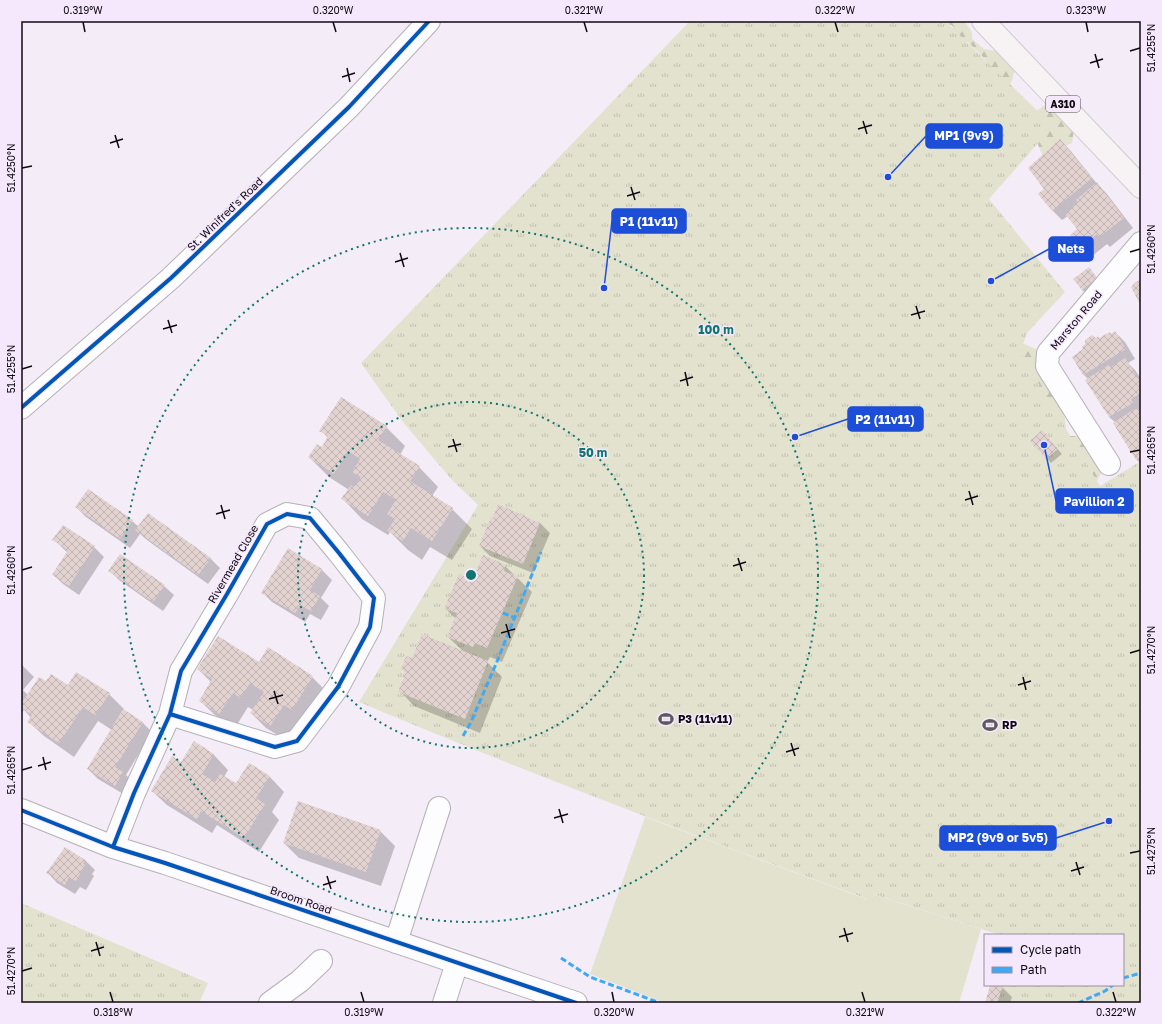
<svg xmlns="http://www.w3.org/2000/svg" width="1162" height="1024" font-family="'Golos Text',sans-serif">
	<defs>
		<pattern id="forest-firs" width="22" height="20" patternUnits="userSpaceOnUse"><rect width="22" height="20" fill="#e3e2cf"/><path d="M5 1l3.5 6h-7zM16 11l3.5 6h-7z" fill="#c2c1b1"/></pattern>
		<pattern id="park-tufts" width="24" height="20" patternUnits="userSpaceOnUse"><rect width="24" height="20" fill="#e3e2cf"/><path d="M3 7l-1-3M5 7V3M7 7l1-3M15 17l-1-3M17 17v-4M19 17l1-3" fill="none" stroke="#c2c1b1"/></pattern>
		<pattern id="building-cross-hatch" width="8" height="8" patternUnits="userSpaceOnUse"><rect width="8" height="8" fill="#e3d3d0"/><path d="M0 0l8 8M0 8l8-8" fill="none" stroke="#c2b4b2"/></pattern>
	</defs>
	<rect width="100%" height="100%" fill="#f4ecf7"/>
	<path fill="#e3e2cf" d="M645,817L866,899L872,894L981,929L959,1003H665L590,974Z"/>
	<path fill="url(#forest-firs)" d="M941,21H964L972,32V39L984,49L997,51L1015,68L1012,81L1004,92L983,71L986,60L968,42H961L952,31L953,26Z
		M1048,103L1074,129L1072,143L1043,156L1038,145L1041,128L1032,114Z
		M1017,341L1041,351L1064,412L1067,436H1080L1101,473L1094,487L1024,415Z"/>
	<path fill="url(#park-tufts)" d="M690,21H945L1053,126L989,199L1065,292L1027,333L1020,352L1100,486L1141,461V1003H997L1003,985H1123V935H1000L873,894L870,900C699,837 527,773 359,702L478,505L451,479L403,422L361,363Z
		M21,903L208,983L199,1003H21Z"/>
	<path fill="#0003" d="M1060,140L1070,150L1098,185L1107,194L1133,228L1110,247L1107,244L1091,257L1081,247L1071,235L1078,229L1068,216L1062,220L1052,210L1046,189Z
		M1089,268L1101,283L1087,294L1082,290Z
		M1115,332L1125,342L1135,359L1128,363L1135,370L1141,379V464L1136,459L1115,422L1109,417L1088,379L1084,375L1073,357L1100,339Z
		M386,427L405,446L400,455L419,467L438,487L432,496L452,509L472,529L452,560L430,547L422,560L408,550L390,532L388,535L362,519L343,499L349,490L329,477L309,457L322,448L328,438L321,430Z
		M1046,436L1062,454L1051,463L1031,441Z
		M88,490L132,521L139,527L210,558L220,568L208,584L147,540L140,534L130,548L86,517L76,507Z
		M540,523L550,533L533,573L490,556L480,546Z
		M54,540L94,547L104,557L79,595L63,584L53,574L68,553Z
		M288,550L322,570L332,580L321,598L329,606L321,620L310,614L305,622L272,602L262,592Z
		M505,566L532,592L502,662L490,657L487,662L502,677L480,733L414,706L400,691L407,673L402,668L412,659L464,652L448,637L456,619L445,608L472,581Z
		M109,570L164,586L174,595L163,611L119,580Z
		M259,663L312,677L327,692L307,724L299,719L286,740L266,728L251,713L253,710L248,707L235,728L215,715L200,701L211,682L198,669Z
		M21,664L34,677L23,690L28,695L47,682L109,694L124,709L123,710L143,723L152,732L126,775L133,782L125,795L98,779L88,769L112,730L98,721L74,757L44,736L29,722L31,718L24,710L21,714Z
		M194,743L214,755L228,770L224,777L236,785L249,764L270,777L284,792L272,812L279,820L259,852L217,825L212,833L167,805L152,791L181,763Z
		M380,831L395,846L381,886L299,858L284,843Z
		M85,860L95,870L92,874L94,876L86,890L80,887L75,894L57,883L48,873Z
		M991,985L1002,987L1012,997L1010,1003H986Z"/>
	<path fill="url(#building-cross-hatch)" d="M1060,139L1092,178L1052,211L1038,194L1044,189L1028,168Z
		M1097,182L1124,218L1099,237L1097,234L1080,248L1070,235L1077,229L1065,214L1074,207L1073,206L1078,202L1076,200Z
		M1089,267L1097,278L1082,290L1073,279Z
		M1141,279V306L1131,287L1134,283Z
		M1115,331L1126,349L1083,375L1072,357L1083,349L1082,347L1085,344V340L1092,335L1096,338L1098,336L1099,338L1110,332L1111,334Z
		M1125,358L1141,383V393L1131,399L1133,403L1109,417L1085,380L1109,365L1111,367Z
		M341,397L387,426L378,440L420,466L410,481L453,508L432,541L411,528L403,541L387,531L395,519L387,514L396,500L383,492L368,516L341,499L351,485L354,487L361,477L352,472L360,459L348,451L334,474L308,457L317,444L322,447L328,436L319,431Z
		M1136,408L1138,410L1141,408V456L1136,460L1113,423Z
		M1042,430L1058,449L1046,459L1030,441Z
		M88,489L133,520L120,539L75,507Z
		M498,504L540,523L523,564L479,546L491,517L493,518Z
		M148,513L211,558L198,575L135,530Z
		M63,525L95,546L69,586L52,575L68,550L52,540Z
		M288,548L322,569L310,590L320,596L311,611L300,605L295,613L261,593Z
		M120,554L165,585L153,602L108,571Z
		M483,555L506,565L504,571L518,576L487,648L475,643L473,647L447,637L457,613L444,609L459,574L472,580Z
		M422,634L488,661L465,719L398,692L406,671L401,669L406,656L412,658Z
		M218,636L259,662L268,647L313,676L292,710L284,705L270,726L250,713L264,692L250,683L240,698L233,693L219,714L199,701L212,679L197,669Z
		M76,672L110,693L95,715L83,707L59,743L27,722L32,715L21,708V704L39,677L46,681L51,674L68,685Z
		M123,709L143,722L115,767L123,772L115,786L87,769Z
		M194,741L214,754L202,774L215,782L220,774L236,783L249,763L270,776L256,798L265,804L244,838L201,811L197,819L151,791L172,756L181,762Z
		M298,801L381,830L366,872L283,843Z
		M65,847L85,860L83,864L85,865L76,881L69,877L65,885L46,873Z
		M990,985L1003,986L997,1003H985Z"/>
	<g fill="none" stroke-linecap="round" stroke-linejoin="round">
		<g stroke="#b6b0b9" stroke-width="24">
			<path id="minor" d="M21,408L171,278L349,107L429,21
				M1109,464L1047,366L1048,353L1141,243
				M21,810L113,847L165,863L576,1003
				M113,847L134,793L170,714L181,671L227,594L267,524L287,514L310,518L339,553L374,598L370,627L338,687L297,741L275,747L170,714
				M396,942L439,808
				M270,1003L300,981L321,961
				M444,1003L457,963"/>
		</g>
		<g stroke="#d0ccd1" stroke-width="24">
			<path id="major" d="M983,21L1141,187"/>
		</g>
		<use href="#minor" stroke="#fdfcfe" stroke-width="22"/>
		<use href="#major" stroke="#f7f2f3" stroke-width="22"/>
		<path stroke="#3fa9f5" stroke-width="3" stroke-dasharray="6 3" stroke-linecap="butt" d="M503,613L515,618
			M463,736L471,722L496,664L541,552
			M561,958L590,977L660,1003
			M1123,978L1141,973
			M1078,1003L1105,991L1113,985"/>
		<g stroke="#f5e8fc" stroke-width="6">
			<path id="cycleway" d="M21,408L171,278L349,107L429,21
				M21,810L113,847L165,863L576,1003
				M113,847L134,793L170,714L181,671L227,594L267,524L287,514L310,518L339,553L374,598L370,627L338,687L297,741L275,747L170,714"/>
		</g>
		<use href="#cycleway" stroke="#0057b8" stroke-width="4"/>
	</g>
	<path fill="none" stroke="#0f0a12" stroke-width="1.5" d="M83,22L85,32M333,22L336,32M584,22L587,32M835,22L838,32M1086,22L1088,32M1130,51L1140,48M1095,54L1099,68M1090,63L1103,59M347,68L350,82M342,77L355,73M863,121L867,134M858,129L872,125M115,135L119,148M110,143L123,139M22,168L32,166M631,187L635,200M627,196L640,192M1130,252L1140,249M400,253L404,267M395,262L408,258M916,306L920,319M911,315L925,311M168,320L172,333M163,329L177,325M22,369L32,366M685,372L688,386M680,381L693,377M453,439L457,452M448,447L461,444M1130,452L1140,450M969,491L973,505M965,500L978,496M221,505L225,519M216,514L230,510M738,558L742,571M733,566L746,562M22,570L32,567M506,624L510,638M501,633L515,629M1130,653L1140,650M1023,677L1026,690M1018,685L1031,681M274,691L278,704M269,699L283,695M791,743L795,756M786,752L799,748M43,757L46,770M38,766L51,762M22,770L32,767M559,809L563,823M554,818L568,814M1130,853L1140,851M1076,862L1080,875M1071,871L1084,867M327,876L331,889M323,885L336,881M844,928L848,942M839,937L853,933M96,942L100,956M91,951L104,947M22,971L32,968M110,992L113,1002M361,992L364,1002M612,992L614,1002M862,992L865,1002M1113,992L1116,1002"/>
	<g fill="none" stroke="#0f766e" stroke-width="2" stroke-dasharray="2 4">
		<circle cx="471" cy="575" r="173"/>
		<circle cx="471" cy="575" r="347"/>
	</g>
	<defs>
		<g id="stadium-bare" transform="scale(1.2)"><path d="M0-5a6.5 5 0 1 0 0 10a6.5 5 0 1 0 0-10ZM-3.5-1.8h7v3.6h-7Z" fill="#5f5962" stroke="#f5e8fc" stroke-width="2.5" paint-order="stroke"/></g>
	</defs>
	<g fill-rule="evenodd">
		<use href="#stadium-bare" x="666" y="719"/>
		<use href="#stadium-bare" x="990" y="725"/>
	</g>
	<g text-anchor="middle" stroke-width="3" stroke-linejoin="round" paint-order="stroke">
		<rect fill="#f5e8fc" stroke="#544d58" stroke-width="1" x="1046" y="96" width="34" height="16" rx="3"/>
		<g font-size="10" font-weight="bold" fill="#0f0a12">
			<text x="1063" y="108">A310</text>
		</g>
		<g font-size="11" fill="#0f0a12" stroke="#f5e8fc">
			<text transform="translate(225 214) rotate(-44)" y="4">St. Winifred's Road</text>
			<text transform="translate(1076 320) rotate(-50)" y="4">Marston Road</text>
			<text transform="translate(233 564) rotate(-60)" y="4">Rivermead Close</text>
			<text transform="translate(301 900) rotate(19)" y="4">Broom Road</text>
		</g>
		<g font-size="11" font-weight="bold" fill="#0f0a12" stroke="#f5e8fc" text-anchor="start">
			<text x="678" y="723">P3 (11v11)</text>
			<text x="1002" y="729">RP</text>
		</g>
	</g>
	<circle cx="471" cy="575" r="6" fill="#0f766e" stroke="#f5e8fc" stroke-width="2"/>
	<g font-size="12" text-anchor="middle" font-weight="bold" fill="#0f766e" stroke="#f5e8fc" stroke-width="3" stroke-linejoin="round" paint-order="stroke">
		<text x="716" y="334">100 m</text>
		<text x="593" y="457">50 m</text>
	</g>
	<path fill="none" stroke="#1d4ed8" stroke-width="1.5" d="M888 177L926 136M604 288L612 221M991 281L1049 249M795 437L848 419M1044 445L1056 501M1109 821L1056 838"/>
	<g fill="#1d4ed8" stroke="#f5e8fc" stroke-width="1.5">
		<circle cx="888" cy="177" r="4"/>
		<circle cx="604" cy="288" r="4"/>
		<circle cx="991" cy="281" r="4"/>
		<circle cx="795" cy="437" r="4"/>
		<circle cx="1044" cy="445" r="4"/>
		<circle cx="1109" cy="821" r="4"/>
	</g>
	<g fill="#1d4ed8" stroke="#1d4ed8" stroke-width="1.5">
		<rect x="926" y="124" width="76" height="24" rx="4"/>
		<rect x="612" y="209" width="74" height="24" rx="4"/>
		<rect x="1049" y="237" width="44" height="24" rx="4"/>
		<rect x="848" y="407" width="75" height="24" rx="4"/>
		<rect x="1056" y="489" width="77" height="24" rx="4"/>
		<rect x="940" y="826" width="116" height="24" rx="4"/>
	</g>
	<g font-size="12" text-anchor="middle" font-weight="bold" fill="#fff">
		<text x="964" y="140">MP1 (9v9)</text>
		<text x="649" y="226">P1 (11v11)</text>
		<text x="1071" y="253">Nets</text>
		<text x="885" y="424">P2 (11v11)</text>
		<text x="1094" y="506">Pavillion 2</text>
		<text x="998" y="842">MP2 (9v9 or 5v5)</text>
	</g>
	<rect width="1162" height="1024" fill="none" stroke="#f5e8fc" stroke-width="44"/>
	<rect x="984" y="934" width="140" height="52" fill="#f5e8fc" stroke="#998f9e"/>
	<rect x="992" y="947" width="20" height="6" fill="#0057b8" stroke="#998f9e"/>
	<text x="1020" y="954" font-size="12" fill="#0f0a12">Cycle path</text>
	<rect x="992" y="967" width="20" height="6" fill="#3fa9f5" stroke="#998f9e"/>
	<text x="1020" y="974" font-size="12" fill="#0f0a12">Path</text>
	<rect x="22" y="22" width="1118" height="980" fill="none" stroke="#0f0a12" stroke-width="1.5"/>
	<g font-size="10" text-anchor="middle" fill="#0f0a12">
		<text x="83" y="14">0.319°W</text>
		<text x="333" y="14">0.320°W</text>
		<text x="584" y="14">0.321°W</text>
		<text x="835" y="14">0.322°W</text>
		<text x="1086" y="14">0.323°W</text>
		<text transform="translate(1151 48) rotate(-90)" y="4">51.4255°N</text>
		<text transform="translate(11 168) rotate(-90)" y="4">51.4250°N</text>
		<text transform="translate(1151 249) rotate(-90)" y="4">51.4260°N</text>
		<text transform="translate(11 369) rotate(-90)" y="4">51.4255°N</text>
		<text transform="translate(1151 450) rotate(-90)" y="4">51.4265°N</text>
		<text transform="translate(11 570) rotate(-90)" y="4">51.4260°N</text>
		<text transform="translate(1151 650) rotate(-90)" y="4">51.4270°N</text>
		<text transform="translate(11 770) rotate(-90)" y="4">51.4265°N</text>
		<text transform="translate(1151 851) rotate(-90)" y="4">51.4275°N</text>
		<text transform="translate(11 971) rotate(-90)" y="4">51.4270°N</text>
		<text x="113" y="1016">0.318°W</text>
		<text x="364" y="1016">0.319°W</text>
		<text x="614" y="1016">0.320°W</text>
		<text x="865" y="1016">0.321°W</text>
		<text x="1116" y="1016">0.322°W</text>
	</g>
</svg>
